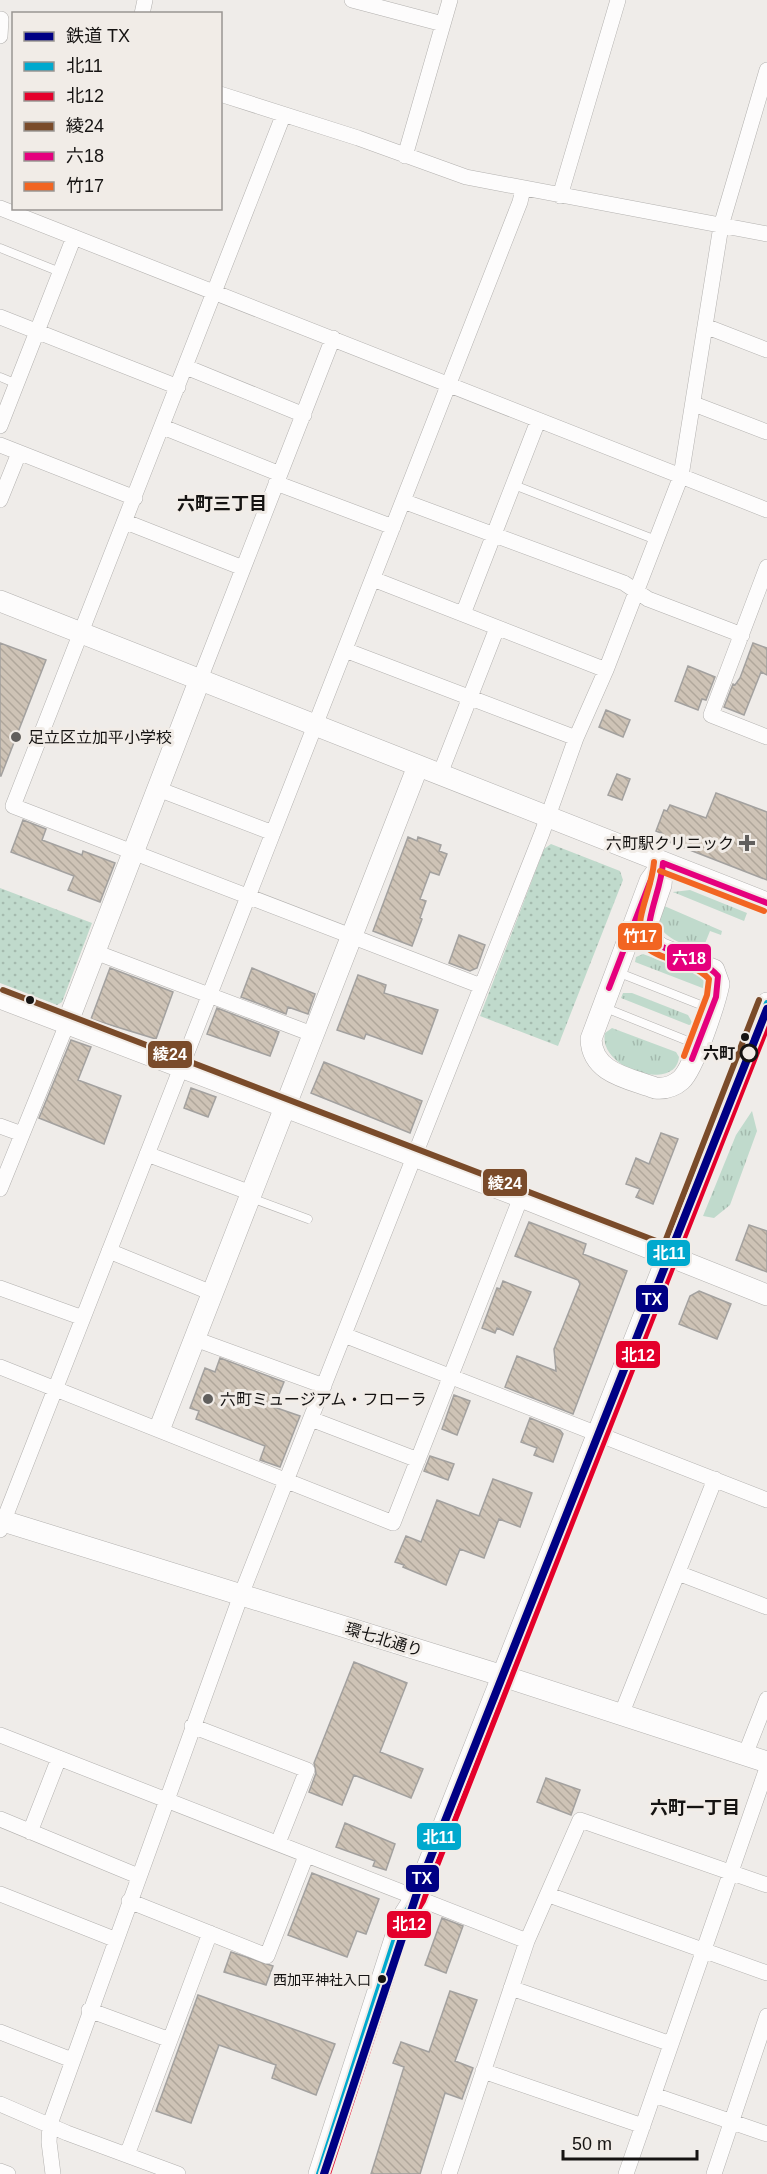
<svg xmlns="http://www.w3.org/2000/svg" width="767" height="2174" font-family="Helvetica,'Noto Sans JP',sans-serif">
	<defs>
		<pattern id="grass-tufts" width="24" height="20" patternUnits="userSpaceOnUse" patternTransform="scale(1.5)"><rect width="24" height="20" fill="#c0dacc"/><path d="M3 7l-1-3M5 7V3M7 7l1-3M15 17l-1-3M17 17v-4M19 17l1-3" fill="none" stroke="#a4baae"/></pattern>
		<pattern id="park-dots" width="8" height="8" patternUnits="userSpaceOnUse" patternTransform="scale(1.5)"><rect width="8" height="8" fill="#c0dacc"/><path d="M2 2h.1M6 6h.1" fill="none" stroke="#a4baae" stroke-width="1.8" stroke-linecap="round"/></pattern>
		<pattern id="building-back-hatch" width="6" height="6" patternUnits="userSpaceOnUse" patternTransform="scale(1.5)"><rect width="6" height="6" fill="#cec3b6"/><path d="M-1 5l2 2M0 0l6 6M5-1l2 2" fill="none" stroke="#b0a79b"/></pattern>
	</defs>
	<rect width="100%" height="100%" fill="#efece9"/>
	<path fill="url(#grass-tufts)" d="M690,890L747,913L744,921L673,892Z
		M662,905L722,931L721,935L710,931L702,951C679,942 649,936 662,905Z
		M643,954L699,975L703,977L705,989L635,962L636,957Z
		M623,993H632L688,1015L693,1024L689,1025L621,998Z
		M612,1028L676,1052L679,1057C676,1093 597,1069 605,1033Z
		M752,1111L757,1131L730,1205L714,1218L703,1216L736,1135Z"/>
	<path fill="url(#park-dots)" d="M551,844L620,871L623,880L558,1046L480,1016L544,849Z
		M0,888L92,923L62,1002L57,1005L0,983Z"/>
	<path fill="url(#building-back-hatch)" stroke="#a3a19f" stroke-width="1.5" d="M0,643L46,660L1,776H0Z
		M753,643L767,648V675L761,672L744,715L724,707L733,684L735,685L740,678Z
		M688,666L715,677L706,700L702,699L698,710L675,701Z
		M606,710L630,720L623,737L599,727Z
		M617,774L630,779L622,800L608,795Z
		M716,793L767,812V880L659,838L661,833L656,831L664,810L667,811L670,805L706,818Z
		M23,820L46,829L42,840L82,855L83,851L115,863L100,902L68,890L74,876L11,852Z
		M408,837L417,841L418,837L441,845L439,851L447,854L439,875L430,872L420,899L426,901L420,918L422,919L412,946L373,931Z
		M459,935L485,945L477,968L470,971L449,963Z
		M110,968L173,992L156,1039L91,1019Z
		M252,968L315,994L308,1014L288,1007L286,1014L241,997Z
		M358,975L386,985L384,993L438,1010L422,1054L366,1034L364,1039L337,1030Z
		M217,1008L279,1032L270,1056L207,1034Z
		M71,1040L91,1047L78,1080L121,1096L104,1144L39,1118Z
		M324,1062L422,1101L410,1133L311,1093Z
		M191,1088L216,1097L208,1117L184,1108Z
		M661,1133L678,1139L653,1204L636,1197L640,1189L626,1184L636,1158L649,1164Z
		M529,1222L586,1244L583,1254L627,1271L573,1414L505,1387L517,1356L556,1371L554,1349L580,1284L578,1280L515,1256Z
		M749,1225L767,1231V1272L736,1260Z
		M503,1281L531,1292L513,1335L497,1328L495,1333L482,1328L497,1288L500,1289Z
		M699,1291L731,1304L717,1339L679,1324L690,1296Z
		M220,1358L284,1382L274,1407L300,1416L280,1467L260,1460L265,1446L196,1419L199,1411L190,1408L205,1368L215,1372Z
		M454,1395L470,1401L457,1435L442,1429Z
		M530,1418L560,1430L563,1434L553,1462L534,1455L537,1448L521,1442Z
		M430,1456L454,1464L448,1480L424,1471Z
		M493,1479L532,1493L520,1527L499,1519L484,1558L460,1549L446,1585L403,1567L404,1565L395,1562L406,1536L421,1542L437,1500L479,1516Z
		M354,1662L407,1683L380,1752L423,1769L411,1798L354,1775L342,1805L309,1792L316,1773L314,1763Z
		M546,1778L580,1790L571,1815L537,1802Z
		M345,1823L395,1844L386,1870L373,1866L375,1861L336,1847Z
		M312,1873L379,1899L366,1934L357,1931L347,1957L288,1935Z
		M442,1918L463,1926L446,1973L425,1965Z
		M231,1952L273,1966L266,1985L224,1972Z
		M450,1991L477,2000L455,2061L473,2068L462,2099L445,2093L420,2174H371L404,2067L393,2063L401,2042L429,2052Z
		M198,1995L335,2044L316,2095L272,2078L276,2065L219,2045L191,2123L156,2111Z"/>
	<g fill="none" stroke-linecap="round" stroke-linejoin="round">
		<g stroke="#b3b1af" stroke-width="9">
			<path id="lane" d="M0,248L60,272
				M0,377L17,384
				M514,485L656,540
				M617,972L711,1009
				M603,1007L698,1045
				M251,1198L308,1219"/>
		</g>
		<g stroke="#b3b1af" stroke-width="16">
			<path id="street" d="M352,0L443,24
				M142,14L145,0
				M0,36L1,19
				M220,94L358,138L466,177L767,234
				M283,116L13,806L481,986
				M405,156L450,0
				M560,196L618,0
				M0,208L767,510
				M0,317L178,387
				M705,326L767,350
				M186,367L304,415
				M694,404L767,432
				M0,426L74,237
				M163,427L280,474
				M0,445L135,498
				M276,483L393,527
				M0,500L19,453
				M403,501L624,583L648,599L742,635
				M126,522L243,568
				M767,567L711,715L767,737
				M373,579L606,670
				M463,614L538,421
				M345,650L576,738
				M200,679L333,338
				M440,774L497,628
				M158,789L273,833
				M95,952L312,1034
				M0,1126L22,1134
				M147,1154L251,1193
				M0,1189L67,1024
				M109,1251L212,1293
				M0,1288L83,1318
				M344,1335L767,1500
				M195,1339L324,1386
				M0,1367L393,1523L521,1197
				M311,1419L418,1460
				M0,1530L520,202L523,189
				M678,1573L767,1607
				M621,1715L715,1479
				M192,1726L307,1770L278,1843
				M0,1735L527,1941
				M745,1755L767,1699
				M0,1819L138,1876
				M30,1832L59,1758
				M0,1894L114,1939
				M549,1895L767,1973
				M129,1901L267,1956L306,1856
				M511,1988L671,2044
				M89,2010L170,2040
				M0,2032L72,2060
				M483,2071L643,2126
				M654,2095L767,2134
				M0,2104L67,2133L178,2174
				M127,2155L210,1933
				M0,2171L8,2174
				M53,2174L49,2142L50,2124L241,1595L542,833L576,738L606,670L681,476L721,226L767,70
				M449,2174L527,1941L580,1820L767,1885
				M626,2174L767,1768
				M714,2174L767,2016"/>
		</g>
		<g stroke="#b3b1af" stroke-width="22">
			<path id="secondary" d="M0,601L767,903
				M663,863L661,885L648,922V937L660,948L714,970L719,984C715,1003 694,1068 681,1080C673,1087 664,1089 655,1088C628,1078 592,1073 591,1039L650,881Z
				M0,998L521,1197L767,1295
				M67,1024L200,679
				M161,1425L418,766
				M0,1520L503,1676L767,1762
				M319,2174L401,1920L415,1898L767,1003"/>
		</g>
		<use href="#lane" stroke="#fdfcfc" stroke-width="8"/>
		<use href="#street" stroke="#fdfcfc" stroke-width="15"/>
		<use href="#secondary" stroke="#fdfcfc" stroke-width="21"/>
		<g stroke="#f1ece7" stroke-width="10">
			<path id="bus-1" d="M319,2174L401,1920L415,1898L767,1003"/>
		</g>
		<g stroke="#f1ece7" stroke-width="10">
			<path id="bus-2" d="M328,2174L409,1924L423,1901L767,1027"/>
		</g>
		<g stroke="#f1ece7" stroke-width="10">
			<path id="bus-3" d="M3,990L672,1247
				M661,1252L759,1000"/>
		</g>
		<g stroke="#f1ece7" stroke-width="10">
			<path id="bus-4" d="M663,863C661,889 648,912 648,937C669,956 699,955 718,976L716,997L692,1059
				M663,863L767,903
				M609,988L650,882"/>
		</g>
		<g stroke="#f1ece7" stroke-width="10">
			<path id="bus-5" d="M654,862C652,889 636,914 640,941C658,963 690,959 709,979L707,995L684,1056
				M660,871L764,911"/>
		</g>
		<use href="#bus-1" stroke="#00a9ce" stroke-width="6"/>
		<use href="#bus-2" stroke="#e4002b" stroke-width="6"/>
		<use href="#bus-3" stroke="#7a4b2a" stroke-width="6"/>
		<use href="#bus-4" stroke="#e5007d" stroke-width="6"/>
		<use href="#bus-5" stroke="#f26522" stroke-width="6"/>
		<g stroke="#f1ece7" stroke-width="12">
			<path id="rail-1" d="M324,2174L420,1884L767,1009"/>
		</g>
		<use href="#rail-1" stroke="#000084" stroke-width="8"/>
	</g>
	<g fill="#615f5d" stroke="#f1ece7" stroke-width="2">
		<circle cx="16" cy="737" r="6"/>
		<path d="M744 834h6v6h6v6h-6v6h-6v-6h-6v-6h6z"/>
		<circle cx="208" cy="1399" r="6"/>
	</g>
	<g fill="#151312" stroke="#f1ece7" stroke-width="2">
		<circle cx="30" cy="1000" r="5"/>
		<circle cx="745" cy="1037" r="5"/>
		<circle cx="382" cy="1979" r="5"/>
	</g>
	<circle fill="#f1ece7" stroke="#151312" stroke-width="3" cx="749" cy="1053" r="8"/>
	<g text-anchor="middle" stroke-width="6" stroke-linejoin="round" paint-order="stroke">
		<g font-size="14" fill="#151312" stroke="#f1ece7" text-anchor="end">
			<text x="371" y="1985">西加平神社入口</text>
		</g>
		<g font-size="16" fill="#151312" stroke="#f1ece7" text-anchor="start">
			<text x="28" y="743">足立区立加平小学校</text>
			<text x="734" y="849" text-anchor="end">六町駅クリニック</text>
			<text x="220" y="1405">六町ミュージアム・フローラ</text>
		</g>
		<g font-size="16" font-weight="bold" fill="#151312" stroke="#f1ece7" text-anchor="end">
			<text x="735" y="1059">六町</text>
		</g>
		<g font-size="16" fill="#151312" stroke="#f1ece7">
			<text transform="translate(384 1639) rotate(17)" y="6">環七北通り</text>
		</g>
		<g font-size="18" font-weight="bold" fill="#151312" stroke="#f1ece7">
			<text x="222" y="510">六町三丁目</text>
			<text x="695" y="1814">六町一丁目</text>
		</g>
	</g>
	<g stroke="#f1ece7" stroke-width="2">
		<rect x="617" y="922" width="46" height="29" rx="6" fill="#f26522"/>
		<rect x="666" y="943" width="46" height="29" rx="6" fill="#e5007d"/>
		<rect x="147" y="1040" width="46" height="29" rx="6" fill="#7a4b2a"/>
		<rect x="482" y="1168" width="46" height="29" rx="6" fill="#7a4b2a"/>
		<rect x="646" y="1239" width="45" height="28" rx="6" fill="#00a9ce"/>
		<rect x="635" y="1284" width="34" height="29" rx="6" fill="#000084"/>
		<rect x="615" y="1340" width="46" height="29" rx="6" fill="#e4002b"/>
		<rect x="416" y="1822" width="46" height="29" rx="6" fill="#00a9ce"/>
		<rect x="405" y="1864" width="35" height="29" rx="6" fill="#000084"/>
		<rect x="386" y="1910" width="46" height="29" rx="6" fill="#e4002b"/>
	</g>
	<g font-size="16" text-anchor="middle" font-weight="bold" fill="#fff">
		<text x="640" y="942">竹17</text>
		<text x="689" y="964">六18</text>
		<text x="170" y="1060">綾24</text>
		<text x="505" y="1189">綾24</text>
		<text x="669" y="1259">北11</text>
		<text x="652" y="1305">TX</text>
		<text x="638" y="1361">北12</text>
		<text x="439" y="1843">北11</text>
		<text x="422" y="1884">TX</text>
		<text x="409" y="1930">北12</text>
	</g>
	<rect x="12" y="12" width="210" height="198" fill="#f1ece7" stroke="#999592" stroke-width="1.5"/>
	<rect x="24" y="32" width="30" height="9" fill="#000084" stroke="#999592" stroke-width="1.5"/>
	<text x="66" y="42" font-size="18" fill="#151312">鉄道 TX</text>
	<rect x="24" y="62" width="30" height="9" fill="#00a9ce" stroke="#999592" stroke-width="1.5"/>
	<text x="66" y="72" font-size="18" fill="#151312">北11</text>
	<rect x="24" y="92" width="30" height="9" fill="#e4002b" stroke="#999592" stroke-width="1.5"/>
	<text x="66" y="102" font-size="18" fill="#151312">北12</text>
	<rect x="24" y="122" width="30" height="9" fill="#7a4b2a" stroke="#999592" stroke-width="1.5"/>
	<text x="66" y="132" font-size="18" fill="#151312">綾24</text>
	<rect x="24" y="152" width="30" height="9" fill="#e5007d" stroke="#999592" stroke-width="1.5"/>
	<text x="66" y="162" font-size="18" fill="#151312">六18</text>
	<rect x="24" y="182" width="30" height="9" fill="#f26522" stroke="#999592" stroke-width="1.5"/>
	<text x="66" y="192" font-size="18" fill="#151312">竹17</text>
	<path d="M563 2150v9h134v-9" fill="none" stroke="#151312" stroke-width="3"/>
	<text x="572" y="2150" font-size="18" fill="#151312" stroke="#f1ece7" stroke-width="4.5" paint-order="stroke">50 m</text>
</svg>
